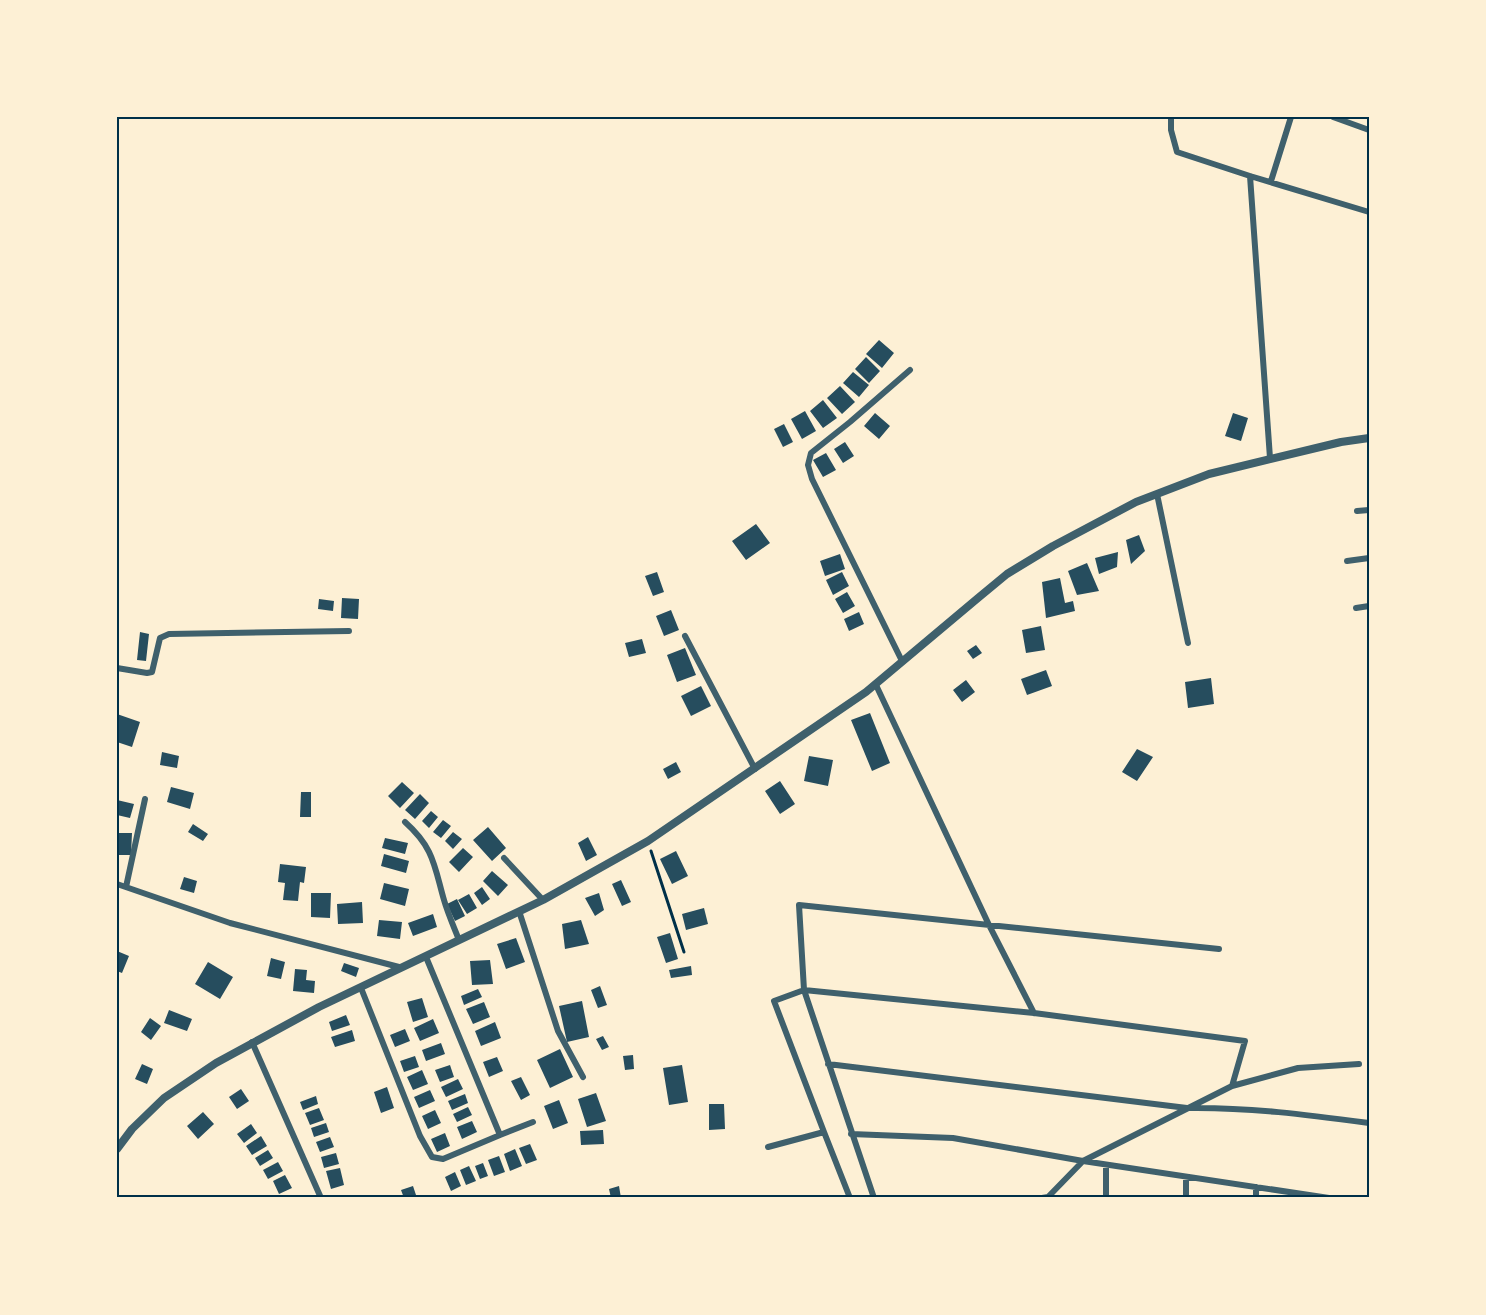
<svg xmlns="http://www.w3.org/2000/svg" width="1486" height="1315" font-family="Ubuntu,sans-serif">
	<rect width="100%" height="100%" fill="#fdf0d5"/>
	<path fill="#264d5e" d="M879,340L894,353L882,368L866,354Z
		M866,357L880,371L869,383L855,369Z
		M853,372L869,385L859,397L843,383Z
		M840,386L855,402L842,414L827,398Z
		M823,400L837,418L823,428L810,411Z
		M805,411L816,431L802,439L791,419Z
		M875,413L890,426L879,439L864,426Z
		M1233,413L1248,418L1241,441L1225,436Z
		M784,424L793,442L783,447L774,429Z
		M845,442L854,456L843,463L834,449Z
		M826,453L836,470L823,477L813,460Z
		M756,524L770,543L746,560L732,541Z
		M1139,535L1145,551L1131,564L1126,540Z
		M1118,552L1117,567L1099,574L1095,558Z
		M840,554L845,569L825,576L820,561Z
		M1087,563L1099,591L1077,595L1068,571Z
		M657,572L664,592L653,596L645,576Z
		M842,572L849,586L833,595L826,580Z
		M1060,578L1065,603L1073,601L1075,611L1046,618L1042,582Z
		M847,592L855,606L843,613L835,599Z
		M342,598L359,599L358,619L341,618Z
		M319,599L334,601L333,611L318,609Z
		M671,610L679,630L664,636L656,616Z
		M859,612L864,624L849,631L844,619Z
		M1041,626L1045,650L1026,653L1022,630Z
		M140,632L149,634L146,661L137,660Z
		M642,639L646,653L629,657L625,643Z
		M976,645L982,653L973,659L967,651Z
		M685,648L696,675L677,682L667,655Z
		M1046,670L1052,686L1027,695L1021,679Z
		M1211,678L1214,704L1188,708L1185,682Z
		M966,680L975,692L962,702L953,690Z
		M701,686L711,706L691,716L681,696Z
		M870,713L890,763L872,771L851,720Z
		M117,714L140,722L132,747L117,742Z
		M1137,749L1153,757L1137,781L1122,772Z
		M162,752L179,756L177,768L160,765Z
		M809,756L833,760L828,786L804,781Z
		M676,762L681,772L668,779L663,769Z
		M780,781L795,804L780,814L765,791Z
		M402,782L414,793L400,808L388,796Z
		M171,787L194,793L190,809L167,802Z
		M301,792H311V817H300Z
		M420,794L429,803L415,819L405,810Z
		M117,800L134,804L130,818L117,815Z
		M431,811L438,817L429,828L422,821Z
		M443,820L451,826L441,838L433,832Z
		M193,824L208,834L203,841L188,832Z
		M488,827L506,848L492,861L473,840Z
		M453,832L462,839L453,849L445,841Z
		M117,833H132L131,855H117Z
		M588,837L597,855L586,861L578,843Z
		M385,838L408,843L405,854L382,848Z
		M463,848L473,857L459,872L449,862Z
		M676,851L688,876L672,884L660,859Z
		M384,854L409,861L406,873L381,866Z
		M280,864L306,867L304,883L300,882L298,901L283,900L285,883L278,882Z
		M492,871L508,885L498,896L483,881Z
		M184,877L197,881L194,893L180,889Z
		M621,880L631,902L622,906L612,884Z
		M384,883L409,889L405,906L380,899Z
		M482,887L490,899L482,905L474,893Z
		M311,893H331L330,918L311,917Z
		M599,893L604,910L595,916L585,898Z
		M469,894L477,908L467,914L458,900Z
		M457,899L465,916L455,921L447,904Z
		M362,902L363,923L338,924L337,904Z
		M704,908L708,924L686,930L682,914Z
		M433,914L437,927L413,936L408,923Z
		M379,920L402,922L400,939L377,936Z
		M581,920L589,944L565,949L562,924Z
		M670,933L678,959L666,963L657,937Z
		M516,938L525,962L506,969L497,944Z
		M117,951L129,956L122,973L117,971Z
		M271,958L285,962L281,979L267,976Z
		M490,960L493,984L472,985L470,961Z
		M208,962L233,977L220,999L195,984Z
		M344,963L359,968L356,977L341,971Z
		M691,966L692,975L671,978L669,970Z
		M295,969L307,970L306,980L315,981L314,993L293,991Z
		M600,986L607,1005L598,1008L591,990Z
		M478,989L482,997L464,1005L461,996Z
		M422,998L428,1017L413,1022L407,1002Z
		M582,1001L589,1037L567,1042L559,1006Z
		M484,1002L490,1017L473,1024L466,1009Z
		M169,1010L192,1019L187,1031L164,1023Z
		M346,1015L350,1025L332,1031L329,1022Z
		M150,1018L161,1026L151,1040L141,1032Z
		M433,1019L439,1033L420,1041L414,1028Z
		M495,1022L501,1038L481,1046L475,1031Z
		M405,1029L410,1041L395,1047L390,1035Z
		M352,1030L355,1041L335,1047L331,1037Z
		M603,1036L609,1047L602,1050L596,1039Z
		M441,1043L445,1054L426,1061L422,1050Z
		M560,1049L573,1077L550,1088L537,1060Z
		M633,1055L634,1069L625,1070L623,1056Z
		M415,1056L419,1067L404,1072L400,1061Z
		M497,1057L503,1071L489,1077L483,1062Z
		M142,1064L153,1069L147,1084L135,1079Z
		M450,1065L454,1077L440,1082L435,1070Z
		M682,1065L688,1102L669,1105L663,1068Z
		M422,1070L428,1084L413,1090L407,1077Z
		M521,1077L530,1095L521,1100L511,1081Z
		M458,1079L463,1089L446,1097L441,1087Z
		M387,1087L394,1108L381,1113L374,1092Z
		M241,1089L249,1101L237,1109L229,1097Z
		M430,1090L435,1101L419,1108L414,1097Z
		M596,1093L606,1121L587,1127L578,1099Z
		M465,1094L468,1103L452,1110L448,1101Z
		M316,1096L318,1104L303,1110L300,1102Z
		M559,1100L568,1123L553,1129L544,1106Z
		M709,1104H724L725,1129L709,1130Z
		M468,1107L472,1115L457,1122L453,1114Z
		M319,1108L324,1120L310,1125L305,1113Z
		M435,1110L441,1123L428,1129L422,1116Z
		M203,1112L214,1124L198,1139L187,1126Z
		M472,1121L477,1132L462,1139L457,1127Z
		M326,1123L329,1132L314,1137L311,1128Z
		M251,1124L257,1133L244,1143L237,1134Z
		M603,1130L604,1144L581,1145L580,1131Z
		M445,1133L450,1146L437,1152L431,1139Z
		M261,1136L267,1146L252,1155L246,1146Z
		M330,1137L334,1147L320,1152L316,1142Z
		M530,1144L537,1160L526,1164L519,1148Z
		M515,1149L522,1166L510,1171L504,1154Z
		M268,1150L273,1158L260,1166L255,1158Z
		M336,1153L339,1164L324,1168L321,1157Z
		M499,1156L505,1172L494,1176L488,1160Z
		M278,1162L283,1171L268,1179L263,1170Z
		M483,1163L488,1176L480,1179L475,1166Z
		M469,1166L476,1181L466,1185L460,1170Z
		M340,1168L344,1185L331,1189L326,1171Z
		M455,1172L461,1186L451,1191L445,1177Z
		M285,1175L292,1188L279,1194L273,1181Z
		M413,1186L417,1198H404L401,1190Z
		M619,1186L621,1198H611L609,1189Z"/>
	<g fill="none" stroke-linecap="round" stroke-linejoin="round">
		<path stroke="#003049" stroke-width="3" d="M651,851L684,952"/>
		<path stroke="#3f606c" stroke-width="6" d="M1171,117V130L1177,152L1250,176L1369,212
			M1333,117L1369,130
			M1250,176L1270,458
			M1271,181L1291,117
			M1157,494L1188,643
			M1357,511L1369,510
			M1347,561L1369,558
			M1356,608L1369,606
			M685,636L755,769
			M902,661L812,479L808,465L811,453L850,422L910,370
			M117,668L147,673L152,672L160,638L169,634L349,631
			M876,685L989,925L1034,1013
			M405,822C434,848 434,865 444,900C448,914 454,927 459,940
			M504,858L543,900
			M117,884L230,923L399,967
			M126,887L145,799
			M519,911L558,1031L583,1077
			M361,988L420,1136L432,1157L443,1159L500,1135L426,957
			M252,1042L321,1198
			M828,1064L1187,1108C1248,1107 1309,1115 1369,1123
			M824,1132L850,1198
			M851,1134L953,1138L1083,1161L1329,1198
			M500,1135L533,1122
			M768,1147L824,1132L774,1001L804,990L1034,1013L1245,1041L1232,1086
			M1186,1177V1198
			M1256,1187V1198
			M874,1198L804,990L799,905L1219,949
			M1042,1198L1048,1197L1083,1161L1232,1086L1298,1068L1359,1064
			M1106,1198V1165"/>
		<path stroke="#3f606c" stroke-width="8" d="M117,1149L132,1129L164,1098L216,1063L319,1007L543,900L648,841L866,692L978,598L1007,574L1053,546L1136,502L1209,474L1341,442L1369,438"/>
	</g>
	<rect width="1486" height="1315" fill="none" stroke="#fdf0d5" stroke-width="237"/>
	<rect x="118" y="118" width="1250" height="1078" fill="none" stroke="#003049" stroke-width="2"/>
</svg>
